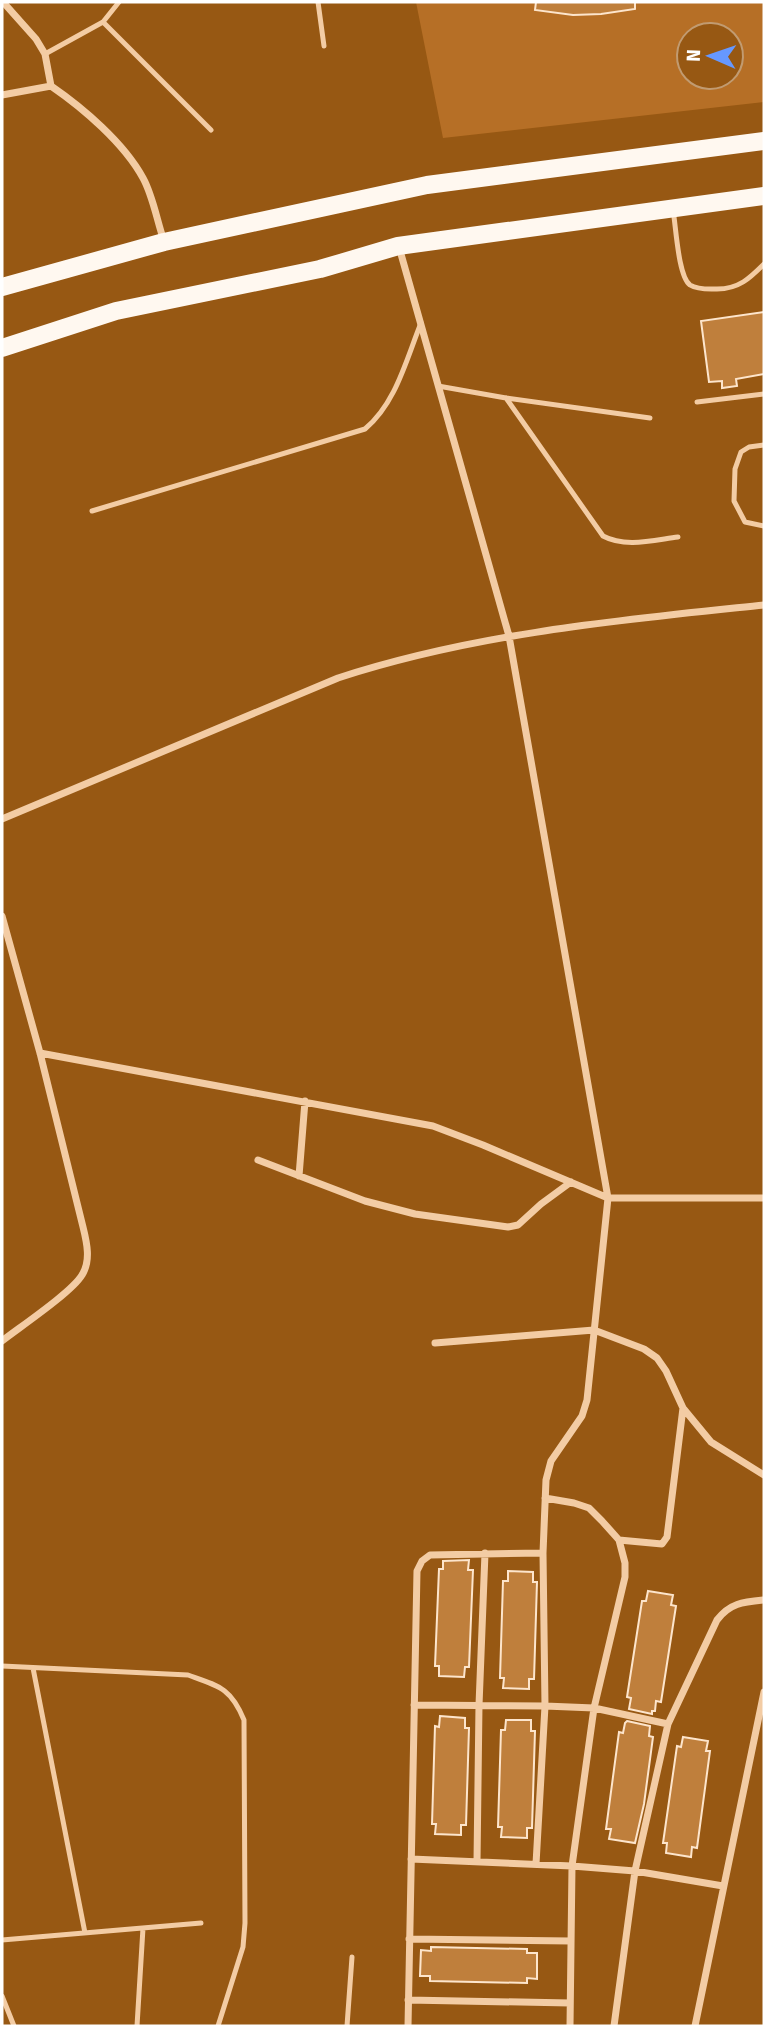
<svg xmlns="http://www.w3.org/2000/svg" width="766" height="2028" font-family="'Fira Sans',sans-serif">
	<rect width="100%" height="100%" fill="#975813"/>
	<path fill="#b66f26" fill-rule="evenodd" d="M416,2H764V102L443,138ZM689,35H731V77H689Z"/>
	<path fill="#bf7f3c" stroke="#fde5cc" stroke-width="2" d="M536,2H635V9L601,14L573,15L535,10Z
		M764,312V374L736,379L737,386L722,388V381L709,382L701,321Z
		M469,1560L468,1570H473L469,1667H465L464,1677L439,1676V1666H435L439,1569H443V1561Z
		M508,1571L533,1572V1582H537L534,1679H529V1689L503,1688L504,1678H500L503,1581H508Z
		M648,1591L673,1595L671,1605L676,1606L661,1702L656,1701L655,1711H652V1714L629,1709L631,1698L627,1697L642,1601H646Z
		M440,1716L465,1718V1728H469L466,1825H461V1835L435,1834L436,1824H432L435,1726L439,1727Z
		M506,1720H531V1731H535L532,1828H527V1838L501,1837L502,1827H498L501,1730H505Z
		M627,1721L650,1726L649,1736L653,1737L644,1804L635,1843L609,1839L611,1829H606L619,1732L623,1733L625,1723Z
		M683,1737L708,1741L706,1751H710L697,1848L692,1847L691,1857L666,1853L667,1843H663L677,1746L681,1747Z
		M431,1947L527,1949V1953H537V1979L527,1978V1983L430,1981V1976H420L421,1950L431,1951Z"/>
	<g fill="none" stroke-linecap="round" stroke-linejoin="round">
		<path stroke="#f3cca4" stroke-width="5" d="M318,2L324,46
			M103,22L211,130
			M45,54L103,22L119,2
			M673,210C676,226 678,276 690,285C698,290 709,289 717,289C739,289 750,278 764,264
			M438,386L506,398L650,418
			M506,398L603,536C625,548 654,540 678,537
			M697,402L764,394
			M764,445L749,447L741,452L735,469L734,501L745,522L764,526
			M92,511L365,429C396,403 406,360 421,323
			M2,1666L188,1675C219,1686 231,1688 244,1720L245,1923L243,1947L218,2026
			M33,1668L85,1933
			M2,1940L201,1923
			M2,1996L14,2026
			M137,2026L143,1928
			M347,2026L352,1957"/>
		<path stroke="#f3cca4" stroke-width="7" d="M3,2L36,39L45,54L51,86
			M2,95L51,86C83,108 124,143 143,178C153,196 157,221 164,241
			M399,247L509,636L608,1198H764
			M2,819L338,678C476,633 621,620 764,605
			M2,916L40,1053L83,1227C87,1243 91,1261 82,1275C72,1292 20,1327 2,1341
			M40,1053L433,1126L483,1145L608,1198L587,1400L582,1416L551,1461L546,1480L543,1553L545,1706L594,1708L572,1866L570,2026
			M258,1160L365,1201L415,1214L508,1227L518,1225L541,1204L571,1182
			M299,1176L305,1101
			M435,1343L594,1330L644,1349L657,1358L666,1371L683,1408L711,1442L764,1475
			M545,1498L574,1503L589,1508L602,1521L619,1540L625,1563V1577L594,1708L668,1724
			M619,1540L662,1544L667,1537L683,1408
			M414,1705L545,1706L536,1864
			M411,1859L572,1866L635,1871L723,1886
			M477,1862L479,1705L485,1553
			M409,1939L571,1941
			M408,2000L570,2003
			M408,2026L417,1571L422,1561L430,1555L543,1553
			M614,2026L635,1871L668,1724L717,1620C730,1603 743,1602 764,1600
			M695,2026L764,1692"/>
		<path stroke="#fff8f0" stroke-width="18" d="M2,287L164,242L427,185L764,141
			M2,348L116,311L320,269L398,246L764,196"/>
	</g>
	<rect width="766" height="2028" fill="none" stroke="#ffffff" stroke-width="7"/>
	<g transform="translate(710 56) rotate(272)"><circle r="33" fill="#975813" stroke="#c19b71" stroke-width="2"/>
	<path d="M0-5L12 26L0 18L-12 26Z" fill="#6698ff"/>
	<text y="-10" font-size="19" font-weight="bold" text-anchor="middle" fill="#ffffff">N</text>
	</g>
</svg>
